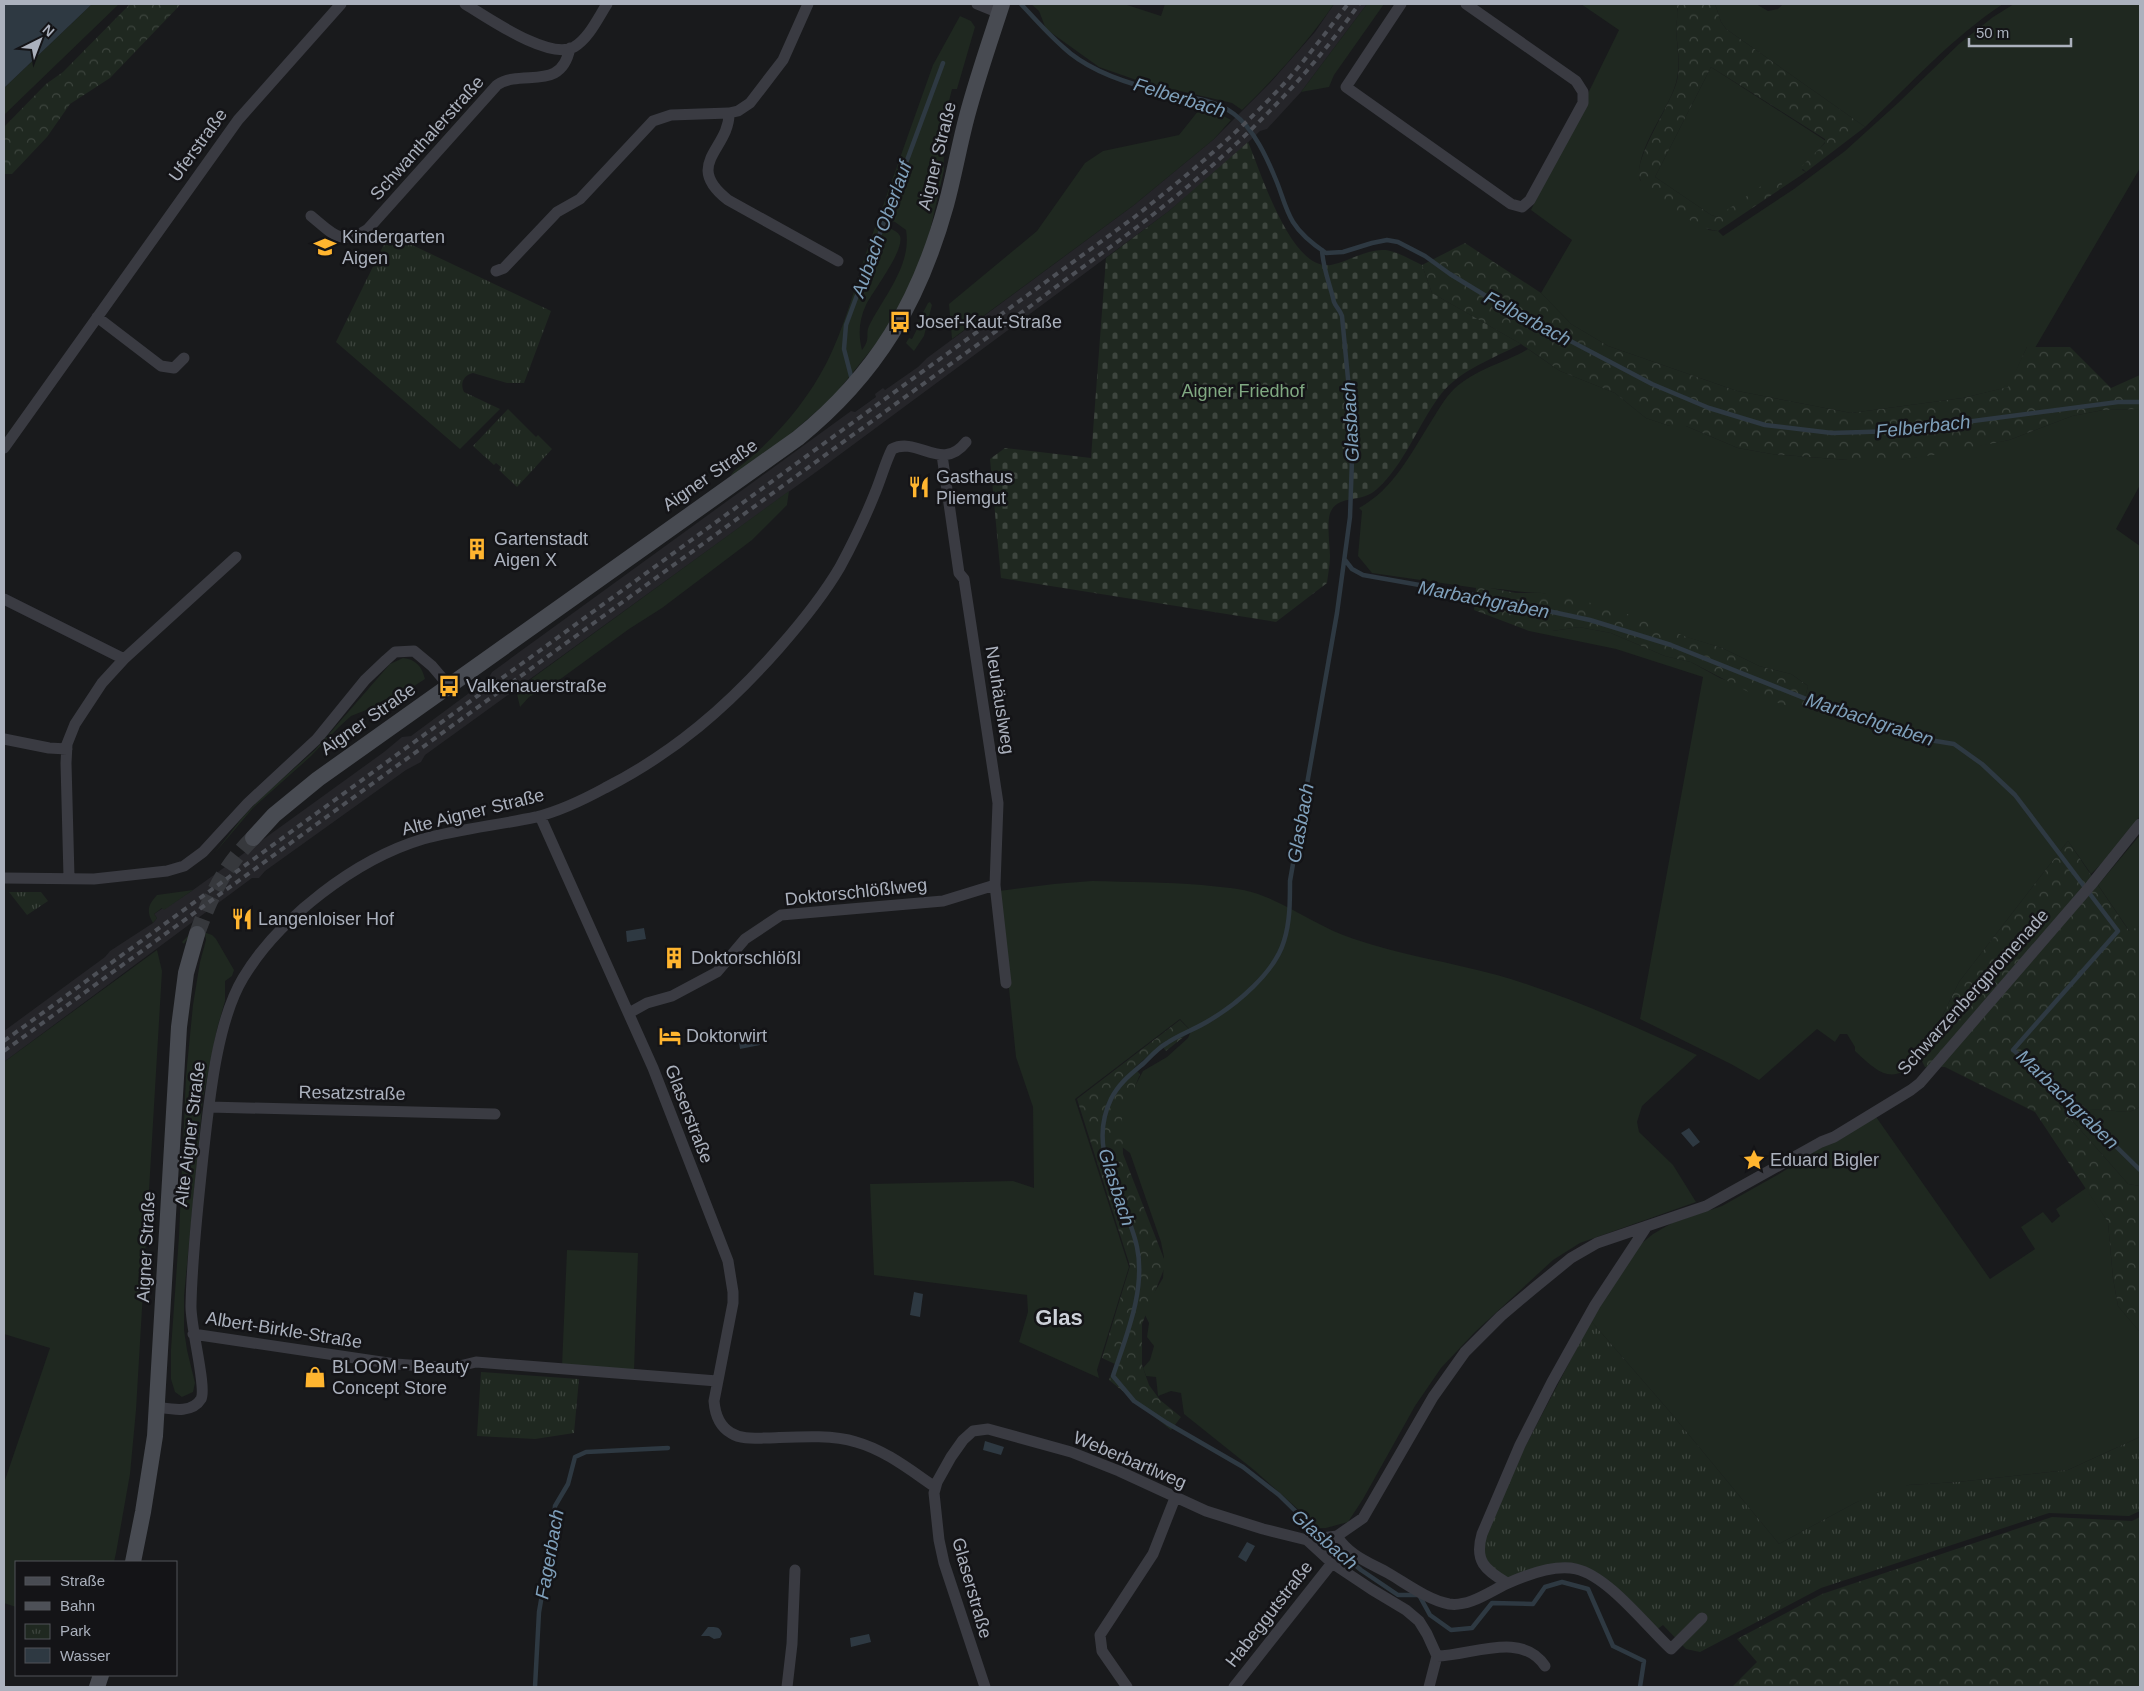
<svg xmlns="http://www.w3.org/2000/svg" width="2144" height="1691" font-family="Arial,sans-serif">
	<defs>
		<pattern id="forest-crowns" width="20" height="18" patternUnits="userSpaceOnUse" patternTransform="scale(1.25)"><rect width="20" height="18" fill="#1f2820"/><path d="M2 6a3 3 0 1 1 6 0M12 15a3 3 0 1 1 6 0" fill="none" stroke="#3d453e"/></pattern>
		<pattern id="cemetery-stones" width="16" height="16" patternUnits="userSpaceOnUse" patternTransform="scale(1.25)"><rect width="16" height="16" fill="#1f2820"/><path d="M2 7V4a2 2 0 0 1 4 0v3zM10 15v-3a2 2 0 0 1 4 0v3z" fill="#3d453e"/></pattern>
		<pattern id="park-tufts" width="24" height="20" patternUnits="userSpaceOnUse" patternTransform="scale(1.25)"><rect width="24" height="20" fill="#1f2820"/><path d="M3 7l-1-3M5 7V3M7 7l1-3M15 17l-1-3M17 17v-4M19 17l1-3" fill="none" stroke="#3d453e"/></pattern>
	</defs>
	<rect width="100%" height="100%" fill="#191a1c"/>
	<path fill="#252529" d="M1334,4H1367L1301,92L1267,129L1260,131L1232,158L1169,211L823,467L425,755L421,762L406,770L265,871L259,878H252L4,1062V1031L105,957L110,951L153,923L157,918L154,914L163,908L164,909L193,890L384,752L402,737L411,736L488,679L492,672L851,411L855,412L876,397L875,394L883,388L885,390L918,367L927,358L1134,205L1214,139L1270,83L1315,32Z"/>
	<path fill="#1f2820" d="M92,4H119L4,115V88Z
		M1031,4H1124L1161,16L1165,4H1334C1307,43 1276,77 1242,110L1232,103L1142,82L1099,67L1046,29L1039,11Z
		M1367,4H1384L1334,75L1329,87L1301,92Z
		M1581,4H1673C1682,9 1676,19 1676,28C1677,49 1682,68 1674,89C1665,114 1634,154 1640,180L1709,230L1718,231L1723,236L1794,189L1845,151L1898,103L1959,44L1993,17L2014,4H2140V168L2035,348L2027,347L2009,387L1963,398L1851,413L1737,391L1608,346L1571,324L1541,293L1572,240L1531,210L1619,30Z
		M1715,4H1756L1768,11L1778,9L1783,4H2003C1951,38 1910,85 1865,127L1726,29L1721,22Z
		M960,16L971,21L975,27L957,89H952L948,105H946L944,113L946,114L943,127L944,170L930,231L920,263L899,308L879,340L833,397L779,444L733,476L731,475L734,471C772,442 805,405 827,362C848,320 858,273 874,230L876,225C883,226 897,229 900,236C905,250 873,291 866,305C859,320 858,334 862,350C871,338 865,335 869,326C884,296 912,265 906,230L895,222L879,217L933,65Z
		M1711,67L1826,141L1802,170L1806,172L1779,190L1782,185L1717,217L1711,215L1655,177Z
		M1203,105L1231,120L1214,139L1134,205L952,339L949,304L1037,231L1085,163L1103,151L1179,135Z
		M930,302L932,305L924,336L914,351L906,343L909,338L912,339L917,329L915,328L928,303Z
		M1528,349L1560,371L1615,393L1646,418L1670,426H1686L1738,448L1772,454L1848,460H1900L2009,440L2072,416L2103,410L2140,409V485L2116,529L2140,546V816L2115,850L2091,874L2068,841L1959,982L1921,1059C1891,1086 1880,1074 1855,1051V1047L1847,1034H1840L1835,1042L1817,1029L1759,1080L1731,1064L1640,1019L1703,677L1616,649L1529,631H1552L1579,627L1611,633L1665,656L1691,662L1720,678L1803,706L1808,686L1791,674L1759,666L1722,648L1542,593C1519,593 1498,587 1476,588L1372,573L1358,556L1362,511L1359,508C1394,489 1411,453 1432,420C1439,409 1445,398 1454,389C1475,369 1504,363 1528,349Z
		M789,491L787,505L752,540L662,608L629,629L555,683L529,697L520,707L516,690Z
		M403,658C416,659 422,667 425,679L402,694H397L376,704V706L351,716L339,727L310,757L253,808L214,854L242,818L264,795L315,750L390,664Z
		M2140,835V926L2130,932L2098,885Z
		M1092,881C1129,882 1166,882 1202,885C1220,887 1241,888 1258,894C1292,906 1320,928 1354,939C1400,955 1450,962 1497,975C1566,995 1632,1025 1697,1055L1642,1106L1637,1122L1639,1132L1673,1165L1696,1202L1580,1243L1553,1260L1475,1332L1441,1368L1415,1406L1363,1499L1348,1522L1326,1528H1319L1254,1470L1184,1414L1181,1393L1171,1391L1158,1396L1156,1377L1146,1376L1143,1368L1150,1360L1154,1346L1147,1337L1149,1323L1145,1315L1152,1296L1163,1278L1164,1257L1161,1242L1130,1153L1118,1144L1124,1098L1135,1086L1143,1071L1167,1057L1188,1038L1191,1031L1180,1019L1075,1099L1129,1267L1097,1370L1099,1378L1019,1342L1028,1312L1027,1295L874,1275L870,1184L1013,1181L1034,1188L1033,1107L1016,1057L999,891L1054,884Z
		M193,890L164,910L162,908L154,914L157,918L153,923C146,911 148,905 157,895Z
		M201,931L212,935L216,939L234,970L232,976L225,981V1001L217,1029L203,1098L184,1296V1330L187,1350L195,1383L193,1392L182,1397L175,1392L171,1379V1349L179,1236L186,1076L193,1005L200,962L206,940L205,934C196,931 189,936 184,944L182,942L192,932Z
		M157,950L162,971L136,1410L130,1474L116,1553L114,1562H16V1607L4,1603V1483L50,1348L4,1334V1062Z
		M2140,1107V1186L2128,1184L2069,1117L2077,1108L2129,1112Z
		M1874,1114L1990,1279L2035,1249L2021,1227L2043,1212L2052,1223L2060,1216L2056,1209L2086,1188L2108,1222L2113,1278L2118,1306L2140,1332V1437L2068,1470L1958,1482L1909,1485L1857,1502L1779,1544L1670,1412L1591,1321L1637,1247L1653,1234L1672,1223L1722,1206L1779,1174Z
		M567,1250L638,1253L634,1372L562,1366Z"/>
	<path fill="url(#forest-crowns)" d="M130,4H181L110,78L70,104L47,137L12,174H4V127L46,84L63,72Z
		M1673,4H1715L1721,22L1726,29L1865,127L1806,172L1801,167L1825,143V139L1711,67L1655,177L1711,215L1717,217L1771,179L1776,178L1781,180L1782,185L1779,190L1718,231C1700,229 1685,217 1671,207C1661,200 1645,191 1640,179C1632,160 1671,105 1677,81C1681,63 1677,47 1676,28C1676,22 1678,16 1678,9Z
		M1465,243L1541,293L1571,324L1608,346L1737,391L1851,413L1963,398L2008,387L2027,347H2070L2111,388L2140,375V409L2103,410L2072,416L2009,440L1946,453L1900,460H1848L1772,454L1738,448L1686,426H1670L1646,418L1615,393L1560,371L1521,344L1432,293L1422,265Z
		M1476,588H1490L1516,593H1542L1578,599L1613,610L1645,619L1684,636L1722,648L1759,666L1791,674L1808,686L1803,706H1788L1758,697L1691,662L1665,656L1611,633L1579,627L1552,631H1529L1474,610Z
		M2068,841L2129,931L2140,926V1107L2129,1112L2077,1108L2069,1117L2128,1184L2140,1186V1332L2118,1306L2113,1278L2108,1222L2035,1112L1945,1067H1925L1921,1059L1959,982Z
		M1180,1020L1191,1031L1166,1051L1161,1045L1134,1068L1140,1074L1122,1119L1123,1154L1166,1264L1142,1324V1365L1149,1385L1160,1400L1181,1417L1171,1430L1109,1380L1115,1364L1102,1358L1130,1266L1077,1099Z
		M2052,1517L2132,1521L2140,1517V1687H1732L1757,1662L1737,1639L1822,1594Z"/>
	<path fill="url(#cemetery-stones)" d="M1248,142C1261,172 1291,272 1331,265C1351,261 1374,244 1394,252C1403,255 1413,261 1422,265L1432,293L1521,344C1494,358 1460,370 1441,394C1418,424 1405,464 1377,489C1361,504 1340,494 1331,511C1326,520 1330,546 1330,556C1330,565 1328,574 1327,583L1276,622L1001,578L990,459L1005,448L1091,458L1106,258L1169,211Z"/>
	<path fill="url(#park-tufts)" d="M389,234L551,311L524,383H507L473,373C463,375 460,384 464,392L500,409L460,449L336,342Z
		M508,409L536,437L538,435L552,449L517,487L499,470L501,467L496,463L494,465L473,446Z
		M9,892H41L48,901L27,915Z
		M1591,1321L1670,1412L1779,1544L1857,1502L1885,1490L1909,1485L1958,1482L2068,1470L2140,1437V1511L2129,1516L2049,1513L1821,1588L1700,1652L1686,1649L1663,1625L1656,1630L1576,1567L1506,1580L1483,1562L1482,1540L1524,1449Z
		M481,1372L579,1379L574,1433L535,1439L477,1436Z"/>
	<path fill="#2e3942" d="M4,4H92L4,88Z
		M644,928L646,939L627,942L626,931Z
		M757,1033L760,1045L740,1049L738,1037Z
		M1689,1128L1700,1142L1693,1147L1681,1133Z
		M914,1292L923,1294L920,1317L910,1315Z
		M985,1441L1004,1447L1001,1455L983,1450Z
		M1247,1542L1255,1546L1246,1562L1238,1557Z
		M708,1627C715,1627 720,1626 722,1634L720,1638L714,1639L709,1636H701Z
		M869,1634L871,1642L851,1647L850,1638Z"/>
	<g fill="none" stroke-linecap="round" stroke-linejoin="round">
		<path stroke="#2e3942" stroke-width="4.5" d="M1021,4C1034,18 1048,34 1063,47C1086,69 1120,81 1151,89C1177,96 1212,97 1234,114C1254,129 1267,158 1276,180C1282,194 1285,209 1293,222C1301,235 1314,245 1326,253L1343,252L1372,243L1387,240L1398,242L1425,256L1450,274L1491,299L1652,384L1709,408L1765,425L1832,433L1897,431L2118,402H2140
			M1322,250C1323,269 1330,284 1334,302C1336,307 1340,310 1342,316L1353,431L1350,517L1337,613L1290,881C1290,902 1290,922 1284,941C1275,972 1237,1004 1210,1020C1196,1029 1180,1034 1167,1043C1158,1048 1151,1056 1144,1063C1131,1074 1119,1083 1111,1099C1085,1153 1126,1195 1137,1247C1146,1290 1126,1336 1113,1376L1134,1401L1167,1423L1243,1467L1279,1495L1323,1538L1361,1570L1398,1595H1419L1430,1615L1451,1630L1472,1628L1492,1603L1533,1604L1545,1587L1562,1582L1588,1589L1613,1646L1644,1661L1640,1687
			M852,380L844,349L846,325L943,63
			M1345,560L1352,569L1363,575L1459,592L1590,620L1671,645L1854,718L1917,738L1954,744L1982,764L2015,795L2118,931L2013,1050L2057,1085L2077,1108L2140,1170
			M535,1687L539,1612L552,1538L555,1506L568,1484L575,1457L586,1452L668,1448"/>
		<path stroke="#36383c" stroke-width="16" stroke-dasharray="16 8" stroke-linecap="butt" d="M197,934C211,895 224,867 253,838"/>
		<path stroke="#3a3b42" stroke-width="11" d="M465,4C487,17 549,61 574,47C589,38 598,18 607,4
			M808,4L783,60L750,103L738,111L729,113C730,149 682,164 728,200L838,261
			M977,4L999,13
			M1401,4L1346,87L1511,204L1522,207L1530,200L1583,103V92L1576,81L1466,4
			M311,216C333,234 341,247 368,229L497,85C523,68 561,93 570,48
			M496,271L504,268L557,212L580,199L653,121L671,115L729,113
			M97,317L161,366L174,368L184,358
			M4,448L238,120L341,4
			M942,455L959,573L964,579L998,803L995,885L1006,983
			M4,599L124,659
			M4,739L49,748L67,749
			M540,816L653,1068L728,1261L733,1292V1303L714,1401C715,1414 719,1426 731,1433C742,1440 756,1438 768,1438C795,1437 831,1434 856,1442C885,1450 910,1470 935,1487
			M69,877L66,763L67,744L75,724L102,683L124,659L236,557
			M4,878L94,879L167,871L184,866L203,852L248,803L317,739L365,680L386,660L395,652L414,651L432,666L449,686
			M629,1013L647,1003L672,996L717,972L745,939L781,915L943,901L995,885
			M209,1107L495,1114
			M193,1334L395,1364L451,1368L476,1362L717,1381
			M157,1407C171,1409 192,1414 201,1399C207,1388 190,1325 191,1305C192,1255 198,1205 203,1156C209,1104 216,1023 243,978C279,918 356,859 423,839C460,829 499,825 536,817C560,811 583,800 605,788C674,753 728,706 779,648C801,623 823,596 840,567C853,543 865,518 875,493C881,479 885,463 892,449C918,436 942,473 966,442
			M1337,1536C1348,1555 1370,1563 1388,1573C1407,1584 1428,1600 1449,1604C1469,1607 1489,1592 1506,1584C1526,1575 1554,1564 1576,1569C1608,1576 1646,1626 1671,1649L1702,1618
			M1307,1540L1332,1563L1371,1589L1406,1610L1419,1621L1427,1634L1437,1656L1429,1687
			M1507,1583C1485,1570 1474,1561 1482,1534L1520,1445L1552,1382L1595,1305L1647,1226
			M1437,1656C1471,1656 1521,1630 1545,1666
			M787,1687L792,1644L795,1570
			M985,1687L944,1563L939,1540L934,1493L937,1482L951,1457L963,1440L973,1431L988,1429L1071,1452L1119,1471L1206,1511L1263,1529L1307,1540L1337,1536L1363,1518L1433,1397L1465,1352L1501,1316L1533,1289L1571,1258L1597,1243L1706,1206L1821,1142L1834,1137L1911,1090L1920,1083L2091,885L2140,824
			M1127,1687L1102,1651L1100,1635L1153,1554L1175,1498
			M1234,1687L1332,1563"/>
		<path stroke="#484b52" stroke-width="16" d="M253,838L274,815L318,779L798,438C877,374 919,302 946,205C954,176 959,146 967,116C977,78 990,41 1002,4
			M133,1562L143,1512L155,1436L179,1027L186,973L197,934
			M97,1687L101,1675"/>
		<path stroke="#4d5057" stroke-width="4" stroke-dasharray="6 5" stroke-linecap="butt" d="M4,1041L1132,219C1184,178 1235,136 1281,87C1305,61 1326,32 1348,4
			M4,1051L1032,305C1076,271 1122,240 1165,205C1239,146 1305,81 1359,4"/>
	</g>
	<defs>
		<g id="school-bare" transform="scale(1.725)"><path d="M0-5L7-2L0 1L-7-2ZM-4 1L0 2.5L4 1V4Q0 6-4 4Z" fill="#ffb52f" stroke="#141417" stroke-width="2.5" paint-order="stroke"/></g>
		<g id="bus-bare" transform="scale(1.725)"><path d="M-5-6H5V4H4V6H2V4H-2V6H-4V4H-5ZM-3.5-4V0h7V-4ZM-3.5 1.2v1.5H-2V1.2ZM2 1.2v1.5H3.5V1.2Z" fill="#ffb52f" stroke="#141417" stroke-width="2.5" paint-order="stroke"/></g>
		<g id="restaurant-bare" transform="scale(1.725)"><path d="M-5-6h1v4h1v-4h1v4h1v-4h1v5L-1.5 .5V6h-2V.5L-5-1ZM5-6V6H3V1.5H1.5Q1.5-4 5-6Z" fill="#ffb52f" stroke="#141417" stroke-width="2.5" paint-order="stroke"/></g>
		<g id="building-bare" transform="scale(1.725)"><path d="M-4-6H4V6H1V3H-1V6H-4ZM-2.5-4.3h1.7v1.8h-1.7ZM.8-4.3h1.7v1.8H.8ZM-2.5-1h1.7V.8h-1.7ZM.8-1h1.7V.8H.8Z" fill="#ffb52f" stroke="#141417" stroke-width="2.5" paint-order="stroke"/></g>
		<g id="hotel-bare" transform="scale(1.725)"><path d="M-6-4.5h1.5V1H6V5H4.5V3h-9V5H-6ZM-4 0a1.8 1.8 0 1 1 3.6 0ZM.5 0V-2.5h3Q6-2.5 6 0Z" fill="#ffb52f" stroke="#141417" stroke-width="2.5" paint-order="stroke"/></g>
		<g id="sight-bare" transform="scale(1.725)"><path d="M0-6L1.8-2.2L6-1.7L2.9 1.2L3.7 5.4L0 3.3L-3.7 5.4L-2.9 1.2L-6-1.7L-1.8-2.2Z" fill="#ffb52f" stroke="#141417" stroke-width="2.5" paint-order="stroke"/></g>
		<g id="shop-bare" transform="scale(1.725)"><path d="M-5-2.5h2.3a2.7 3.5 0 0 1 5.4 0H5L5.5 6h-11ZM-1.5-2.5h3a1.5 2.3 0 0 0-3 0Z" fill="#ffb52f" stroke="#141417" stroke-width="2.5" paint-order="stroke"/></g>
	</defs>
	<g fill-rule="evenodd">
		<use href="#school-bare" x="325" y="247"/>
		<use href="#bus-bare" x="900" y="322"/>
		<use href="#restaurant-bare" x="919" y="487"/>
		<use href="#building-bare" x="477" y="549"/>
		<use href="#bus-bare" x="449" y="686"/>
		<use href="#restaurant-bare" x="242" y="919"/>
		<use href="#building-bare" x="674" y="958"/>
		<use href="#hotel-bare" x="670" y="1036"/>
		<use href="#sight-bare" x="1754" y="1160"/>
		<use href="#shop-bare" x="315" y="1377"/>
	</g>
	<g text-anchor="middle" stroke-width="5" stroke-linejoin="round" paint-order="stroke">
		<g font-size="18" fill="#abb1bd" stroke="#141417">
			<text transform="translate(427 138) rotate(-48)" y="6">Schwanthalerstraße</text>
			<text transform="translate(198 145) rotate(-54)" y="6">Uferstraße</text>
			<text transform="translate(937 156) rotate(-76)" y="6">Aigner Straße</text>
			<text transform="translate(710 475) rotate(-35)" y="6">Aigner Straße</text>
			<text transform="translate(1000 700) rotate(81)" y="6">Neuhäuslweg</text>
			<text transform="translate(368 719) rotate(-35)" y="6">Aigner Straße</text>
			<text transform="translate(473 812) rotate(-14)" y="6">Alte Aigner Straße</text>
			<text transform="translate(856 892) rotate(-6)" y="6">Doktorschlößlweg</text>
			<text transform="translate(1973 992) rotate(-48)" y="6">Schwarzenbergpromenade</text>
			<text transform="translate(352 1093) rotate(1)" y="6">Resatzstraße</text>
			<text transform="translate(689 1114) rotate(69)" y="6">Glaserstraße</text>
			<text transform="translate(190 1134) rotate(-83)" y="6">Alte Aigner Straße</text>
			<text transform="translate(146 1247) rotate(-87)" y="6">Aigner Straße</text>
			<text transform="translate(284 1330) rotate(9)" y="6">Albert-Birkle-Straße</text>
			<text transform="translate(1130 1460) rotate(23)" y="6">Weberbartlweg</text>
			<text transform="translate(972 1588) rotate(74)" y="6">Glaserstraße</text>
			<text transform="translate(1269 1614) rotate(-52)" y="6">Habeggutstraße</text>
		</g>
		<g font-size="18" fill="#abb1bd" stroke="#141417" text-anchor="start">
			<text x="342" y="243">Kindergarten<tspan x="342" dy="21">Aigen</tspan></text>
			<text x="916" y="328">Josef-Kaut-Straße</text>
			<text x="936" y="483">Gasthaus<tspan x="936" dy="21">Pliemgut</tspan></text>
			<text x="494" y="545">Gartenstadt<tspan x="494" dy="21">Aigen X</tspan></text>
			<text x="466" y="692">Valkenauerstraße</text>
			<text x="258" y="925">Langenloiser Hof</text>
			<text x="691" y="964">Doktorschlößl</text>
			<text x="686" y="1042">Doktorwirt</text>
			<text x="1770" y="1166">Eduard Bigler</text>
			<text x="332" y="1373">BLOOM - Beauty<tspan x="332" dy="21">Concept Store</tspan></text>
		</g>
		<g font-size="18" fill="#80a982" stroke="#141417">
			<text x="1243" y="397">Aigner Friedhof</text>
		</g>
		<g font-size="19" font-style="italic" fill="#7fa0bb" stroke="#141417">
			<text transform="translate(1180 97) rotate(17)" y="7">Felberbach</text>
			<text transform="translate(881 229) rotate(-70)" y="7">Aubach Oberlauf</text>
			<text transform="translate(1528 318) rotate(28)" y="7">Felberbach</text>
			<text transform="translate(1350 422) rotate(-93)" y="7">Glasbach</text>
			<text transform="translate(1923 426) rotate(-6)" y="7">Felberbach</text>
			<text transform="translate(1484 599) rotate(11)" y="7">Marbachgraben</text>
			<text transform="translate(1870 719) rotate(18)" y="7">Marbachgraben</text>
			<text transform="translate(1300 823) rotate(-80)" y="7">Glasbach</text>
			<text transform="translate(2068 1099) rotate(44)" y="7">Marbachgraben</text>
			<text transform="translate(1117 1187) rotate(72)" y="7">Glasbach</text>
			<text transform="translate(1325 1539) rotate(41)" y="7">Glasbach</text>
			<text transform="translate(549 1554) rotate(-80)" y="7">Fagerbach</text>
		</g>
		<g font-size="22" font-weight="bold" fill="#ccd0d8" stroke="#141417">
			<text x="1059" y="1325">Glas</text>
		</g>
	</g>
	<rect width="2144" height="1691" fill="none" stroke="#abb1bd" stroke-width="10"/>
	<rect x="15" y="1561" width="162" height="115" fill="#141417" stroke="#505359"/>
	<rect x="25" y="1577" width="25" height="8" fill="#484b52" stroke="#505359"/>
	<text x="60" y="1586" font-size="15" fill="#abb1bd">Straße</text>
	<rect x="25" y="1602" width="25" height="8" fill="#4d5057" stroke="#505359"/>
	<text x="60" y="1611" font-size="15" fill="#abb1bd">Bahn</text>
	<rect x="25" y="1624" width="25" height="15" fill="url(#park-tufts)" stroke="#505359"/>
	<text x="60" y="1636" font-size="15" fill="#abb1bd">Park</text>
	<rect x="25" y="1648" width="25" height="15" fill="#2e3942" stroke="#505359"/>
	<text x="60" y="1661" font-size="15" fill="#abb1bd">Wasser</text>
	<g transform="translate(40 40) rotate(42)" stroke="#141417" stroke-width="4" paint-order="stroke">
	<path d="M0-4L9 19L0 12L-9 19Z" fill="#abb1bd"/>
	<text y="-8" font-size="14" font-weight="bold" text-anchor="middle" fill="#abb1bd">N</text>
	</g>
	<path d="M1969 38v8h102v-8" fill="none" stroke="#abb1bd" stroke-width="2.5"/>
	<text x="1976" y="38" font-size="15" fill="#abb1bd" stroke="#141417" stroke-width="4" paint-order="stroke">50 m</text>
</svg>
